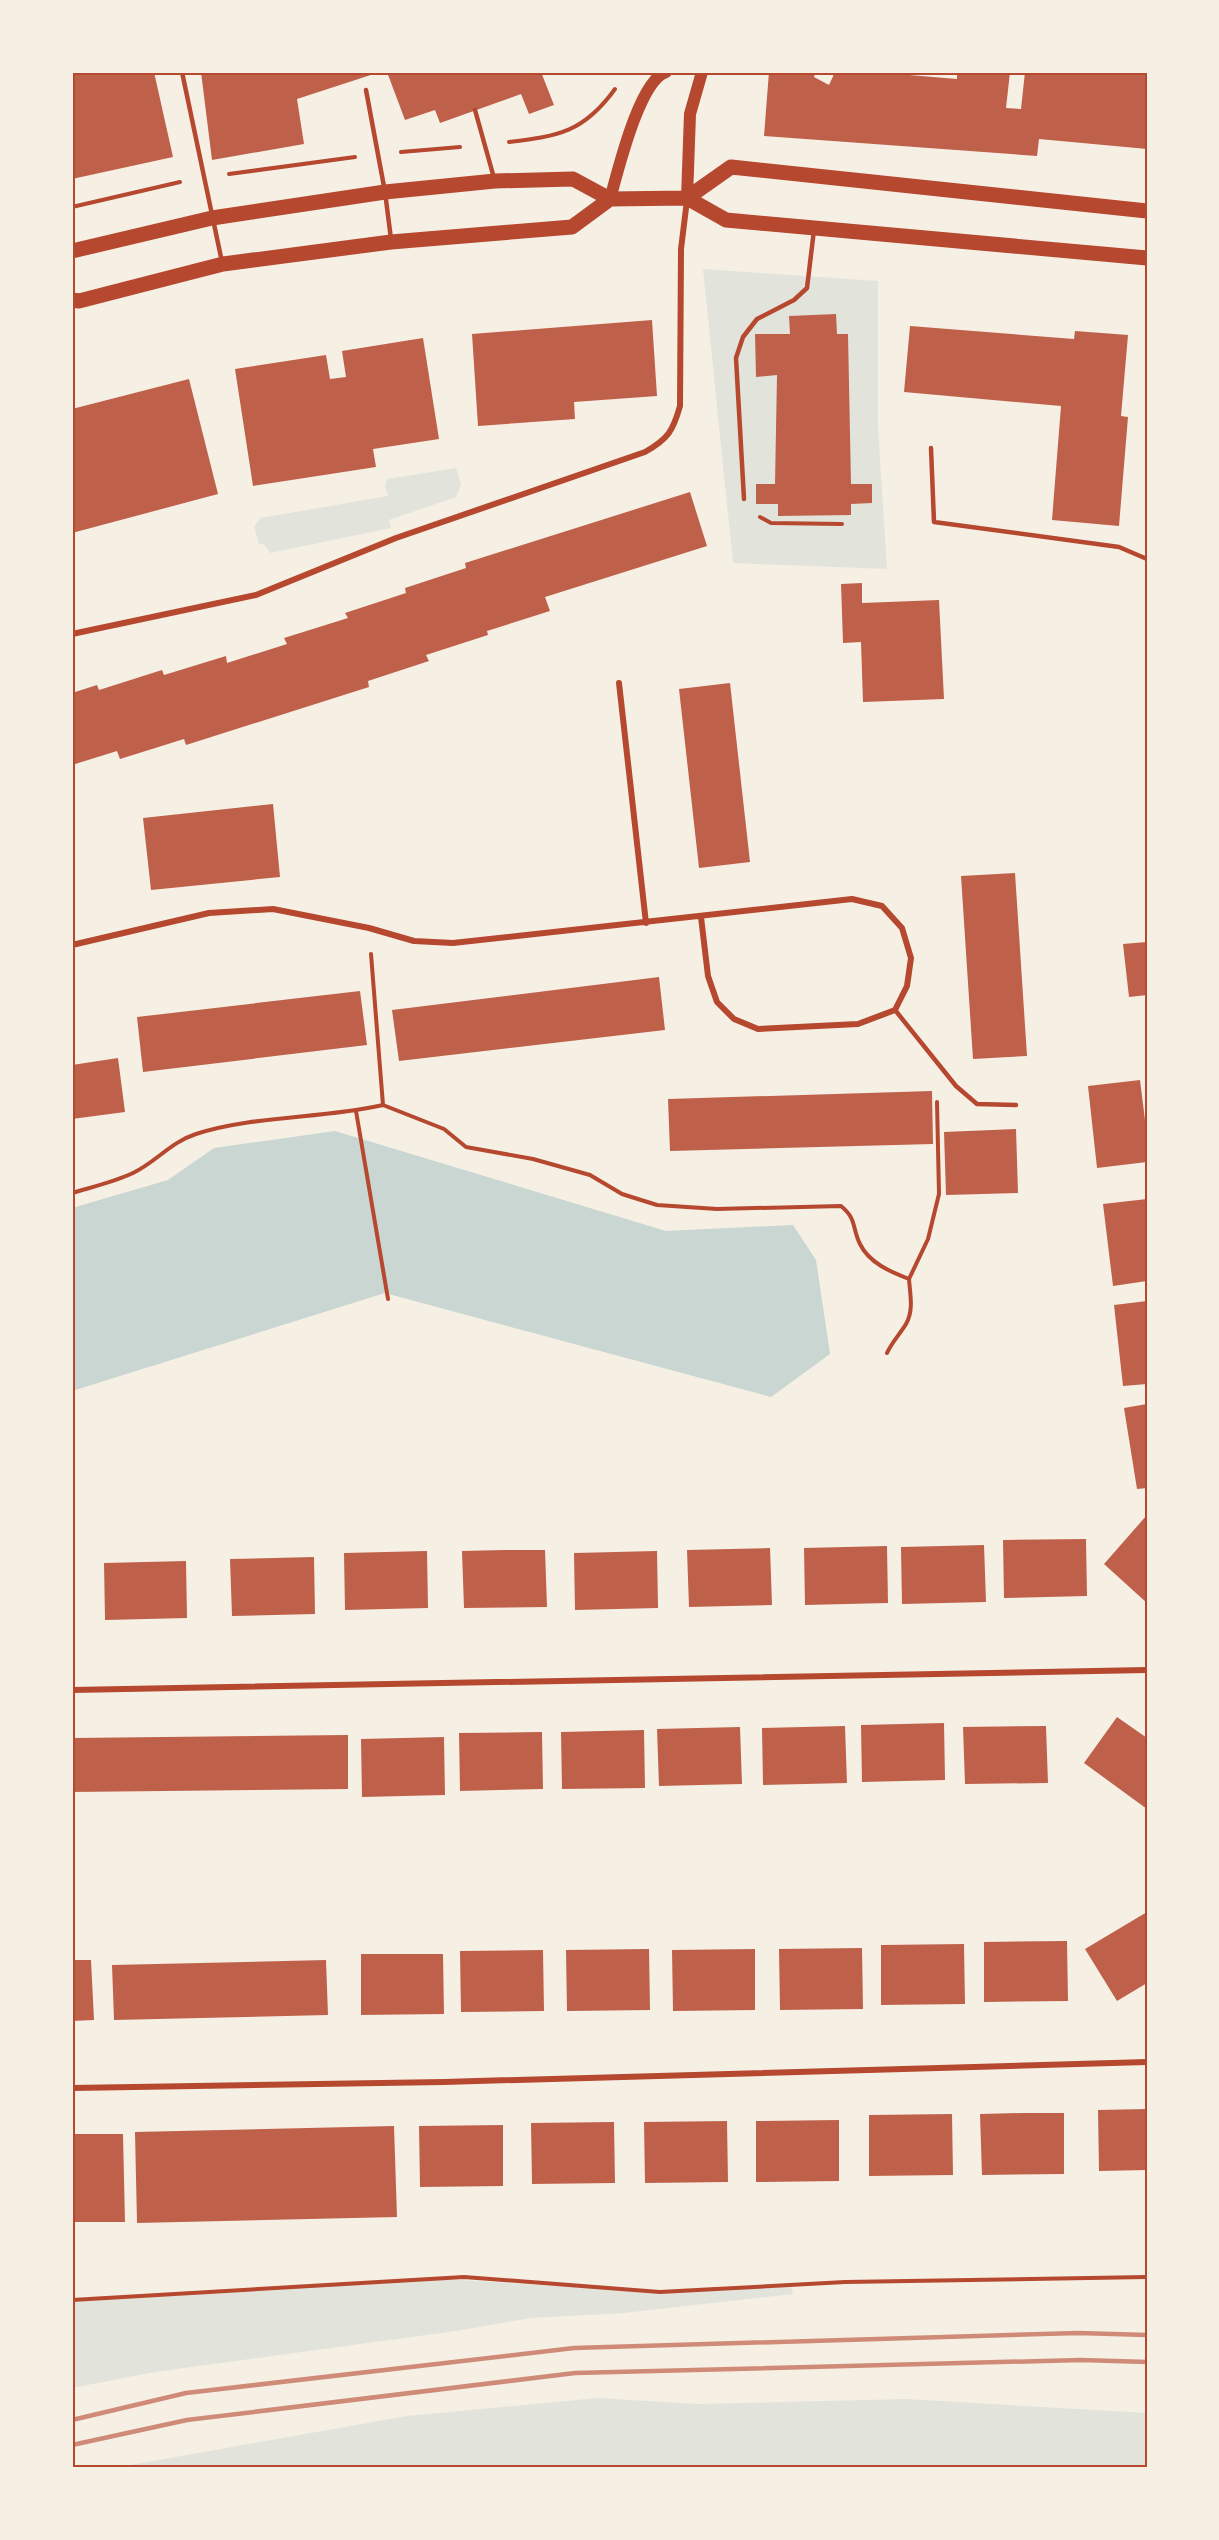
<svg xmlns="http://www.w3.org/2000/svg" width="1219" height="2540" font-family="'Source Serif 4',serif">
	<rect width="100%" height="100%" fill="#f6efe4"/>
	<path fill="#e2e4dc" d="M703,269L878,281V428L887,569L733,563Z
		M456,468L461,485L456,497L389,520L391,528L270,553L264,544H259L254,527L260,518L388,496L385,486L387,479Z
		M441,2279L660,2292L791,2285L793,2294L624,2313L531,2318L456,2331L155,2372L72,2388V2300Z
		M598,2398L697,2404L906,2399L1147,2413V2468H113L407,2416Z"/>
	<path fill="#c9d6d2" d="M335,1131L666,1231L793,1225L816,1260L830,1354L771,1397L385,1293L72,1391V1208L168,1180L214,1148Z"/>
	<path fill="#bf614a" d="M72,72H154L173,157L72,179Z
		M201,72H380L297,99L304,144L212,160Z
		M387,72H541L554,105L529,114L521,94L440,123L435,110L405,120Z
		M769,72H815L814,77L829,85L835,72H898L897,74L957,79V72H1010L1006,108L1021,109L1025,72H1147V149L1039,139L1037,156L764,136Z
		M836,314L837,334H848L851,484H872V503L851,504V515L778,516V504H756V484H775L777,375L756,377L755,334H790L789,316Z
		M652,320L657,396L574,402L575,419L478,426L472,334Z
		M910,326L1074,339L1075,331L1128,335L1121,416L1128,417L1119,526L1052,520L1061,406L904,392Z
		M423,338L439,439L373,449L376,467L253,486L235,369L326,355L330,379L346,377L342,351Z
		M189,379L218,494L72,533V409Z
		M690,492L707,546L545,597L550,611L487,631L488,635L426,655L429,661L368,681L369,687L186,745L184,739L120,759L117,751L72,765V693L97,685L99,690L162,670L164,675L226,656L227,663L287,644L284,638L348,618L345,613L406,593L405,588L466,568L465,563Z
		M862,583V603L939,600L944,699L863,702L861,642L843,643L841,584Z
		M730,683L750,862L699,868L679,689Z
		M273,804L280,877L151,890L143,818Z
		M1015,873L1027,1056L973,1059L961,876Z
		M1147,942V995L1129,997L1123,944Z
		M659,977L665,1030L399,1061L392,1010Z
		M360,991L367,1045L143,1072L137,1017Z
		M118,1058L125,1112L72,1119V1065Z
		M1140,1080L1147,1136V1162L1097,1168L1088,1086Z
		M932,1091L933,1144L670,1151L668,1099Z
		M1016,1129L1018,1193L946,1195L944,1132Z
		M1147,1199V1281L1113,1286L1103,1204Z
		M1147,1301V1384L1123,1386L1114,1305Z
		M1147,1404V1488L1137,1489L1124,1408Z
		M1147,1515V1603L1104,1564Z
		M1086,1539L1087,1596L1004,1598L1003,1540Z
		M984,1545L986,1602L902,1604L901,1547Z
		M887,1546L888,1603L805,1605L804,1548Z
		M770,1548L772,1605L689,1607L687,1550Z
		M504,1550H545L547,1607L464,1608L462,1551Z
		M427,1551L428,1608L345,1610L344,1553Z
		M657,1551L658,1608L575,1610L574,1553Z
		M314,1557L315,1614L232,1616L230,1559Z
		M186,1561L187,1618L105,1620L104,1563Z
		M1117,1717L1147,1738V1809L1084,1763Z
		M944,1723L945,1780L862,1782L861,1725Z
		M845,1726L847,1783L763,1785L762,1728Z
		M1046,1726L1048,1783L965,1784L963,1727Z
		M740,1727L742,1784L659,1786L657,1729Z
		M644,1730L645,1788L562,1789L561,1732Z
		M542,1732L543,1789L460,1791L459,1733Z
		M348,1735V1789L72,1792V1738Z
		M444,1737L445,1795L362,1797L361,1739Z
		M1147,1912V1983L1117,2001L1085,1949Z
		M1067,1941L1068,2001L984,2002V1942Z
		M964,1944L965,2004L881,2005V1945Z
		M862,1948L863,2009L780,2010L779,1949Z
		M649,1949L650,2010L567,2011L566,1950Z
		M755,1949V2010L673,2011L672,1950Z
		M543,1950L544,2011L461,2012L460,1951Z
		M361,1954H443L444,2014L361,2015Z
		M72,1960H91L94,2020L72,2021Z
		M326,1960L328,2015L114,2020L112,1965Z
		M1147,2109V2170L1099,2171L1098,2110Z
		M1022,2113H1064V2174L982,2175L980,2114Z
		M952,2114L953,2175L869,2176V2115Z
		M839,2120V2181L756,2182V2121Z
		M727,2121L728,2182L645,2183L644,2122Z
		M614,2122L615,2183L532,2184L531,2123Z
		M503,2125V2186L420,2187L419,2126Z
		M394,2126L397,2217L137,2223L135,2132Z
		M72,2134H123L125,2222H72Z"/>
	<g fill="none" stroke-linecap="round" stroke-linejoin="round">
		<path stroke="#b5482f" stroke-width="4" d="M509,142C559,136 584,132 615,89
			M401,152L460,147
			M229,174L355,157
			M72,207L180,182
			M760,517L771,523L842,524
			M383,1105L444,1129L466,1147L533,1159L590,1175L622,1194L657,1205L717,1209L841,1206C857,1219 852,1228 860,1244C869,1263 891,1272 909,1279C910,1294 914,1310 906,1324C900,1334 892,1342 887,1353
			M356,1111L388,1299
			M72,1193C92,1187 114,1182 133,1173C156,1162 171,1142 196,1134C256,1115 322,1119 383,1105L371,954
			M909,1279L928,1239L939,1194L937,1102
			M72,2300L464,2277L660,2292L845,2282L1147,2277"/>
		<path stroke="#b5482f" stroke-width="4.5" d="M182,72L222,262
			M366,90L385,192L391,239
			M475,110L494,178
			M931,448L934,522L1119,547L1147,559
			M744,499L736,358L743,337L757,319L794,300L807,288L814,230
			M895,1010L956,1086L977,1104L1016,1105"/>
		<path stroke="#b5482f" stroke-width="6" d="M72,634L256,595L396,538L645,452C668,439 673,431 680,406L681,249L687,200
			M619,683L646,923
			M72,945L209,913L273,909L369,928L414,941L453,943L852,899L882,906L902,928L911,958L907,986L895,1010L858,1024L758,1029L734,1019L717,1002L708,976L701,917
			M72,1690L1147,1670
			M72,2088L444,2082L1147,2062"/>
		<path stroke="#b5482f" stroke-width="12" d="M687,198L690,114L702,72
			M610,199C618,171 639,81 666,72"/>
		<path stroke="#b5482f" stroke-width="15" d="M687,198L731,167L1147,211
			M72,251L212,218L385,192L495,181L573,179L610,199L687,198L726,220L1147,258
			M72,300L79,301L223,264L391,242L572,227L610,199"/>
		<path stroke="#cf8b77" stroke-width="4.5" d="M72,2420L186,2393L574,2348L1078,2333L1147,2335
			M72,2445L187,2420L575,2373L1081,2360L1147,2362"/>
	</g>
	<rect width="1219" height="2540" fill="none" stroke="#f6efe4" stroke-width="147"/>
	<rect x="74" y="74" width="1072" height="2392" fill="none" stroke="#b5482f" stroke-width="2"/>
</svg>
